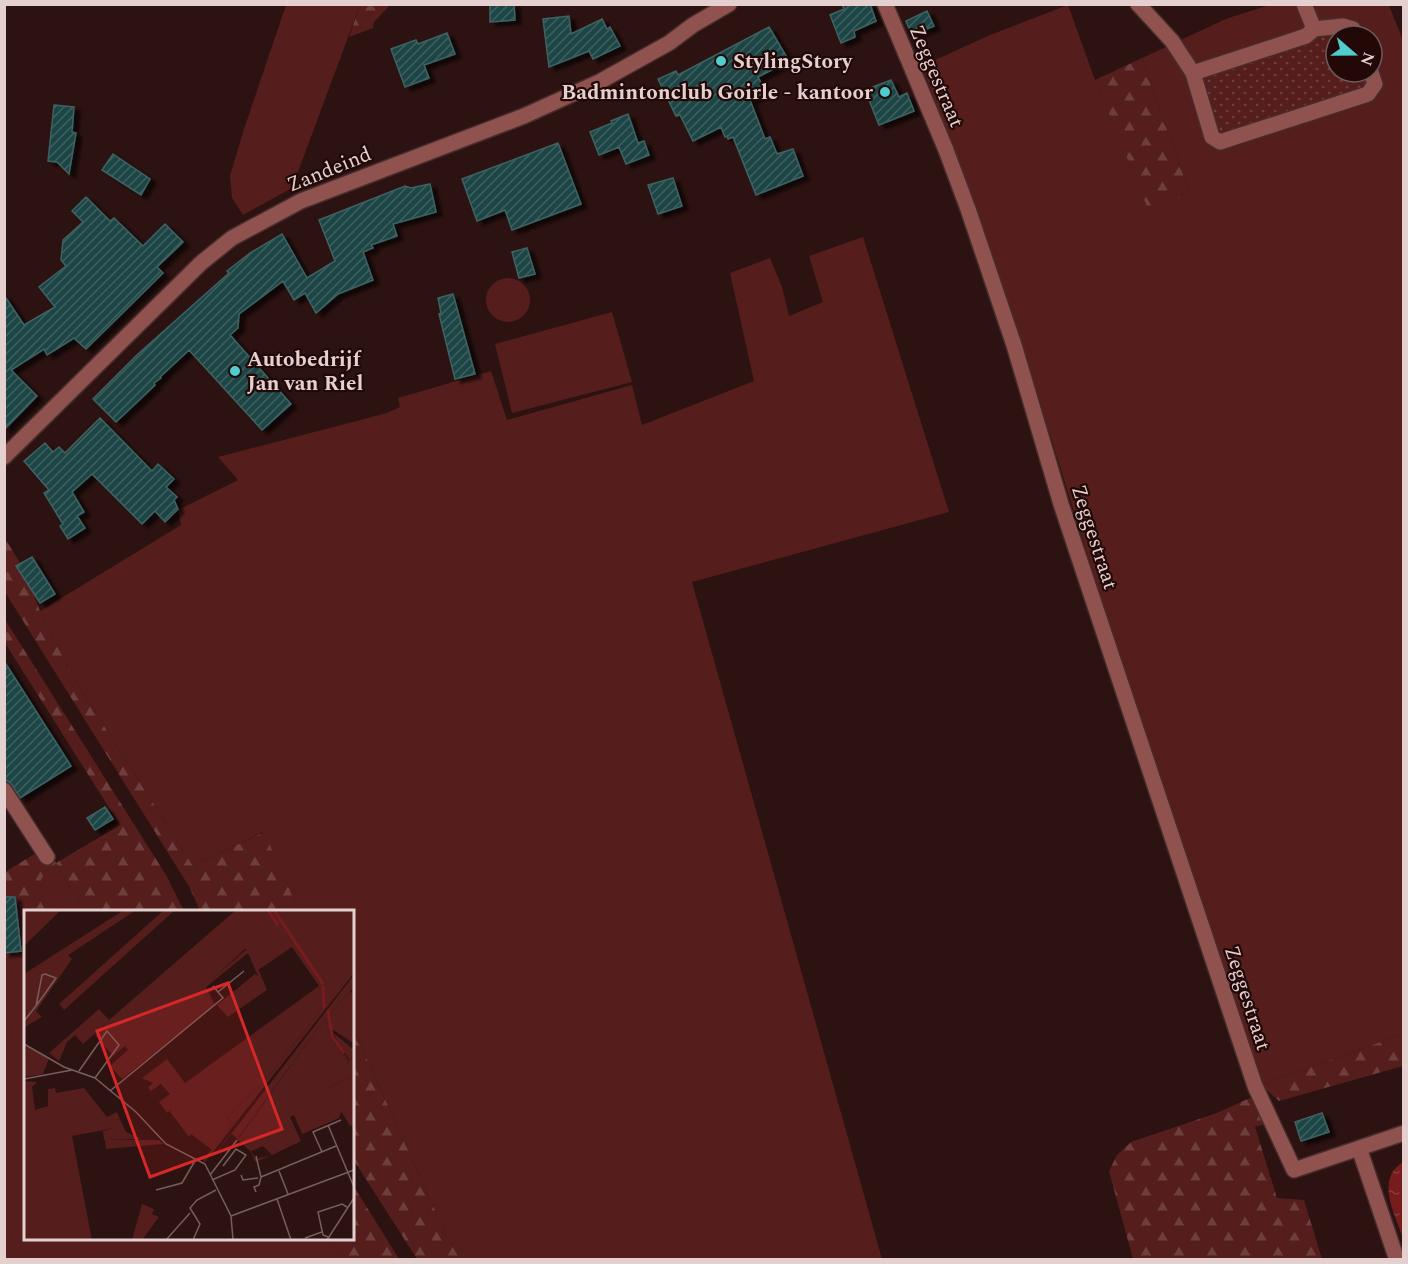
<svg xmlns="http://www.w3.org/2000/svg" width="1408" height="1264" font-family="Spectral,serif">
	<defs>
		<pattern id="forest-firs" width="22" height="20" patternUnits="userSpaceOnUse" patternTransform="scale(1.5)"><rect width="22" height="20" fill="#551e1d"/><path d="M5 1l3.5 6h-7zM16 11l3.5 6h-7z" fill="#6d3e3d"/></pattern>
		<pattern id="park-dots" width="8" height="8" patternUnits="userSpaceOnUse" patternTransform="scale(1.5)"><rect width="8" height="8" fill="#551e1d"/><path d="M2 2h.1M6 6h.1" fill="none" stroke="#6d3e3d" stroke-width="1.8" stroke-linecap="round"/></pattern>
		<pattern id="water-ripples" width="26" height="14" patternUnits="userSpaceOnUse" patternTransform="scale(1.5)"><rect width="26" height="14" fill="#761c1d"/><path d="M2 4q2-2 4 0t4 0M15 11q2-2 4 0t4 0" fill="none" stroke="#893c3d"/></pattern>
		<pattern id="building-hatch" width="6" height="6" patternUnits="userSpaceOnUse" patternTransform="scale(1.5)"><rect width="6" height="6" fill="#1f4444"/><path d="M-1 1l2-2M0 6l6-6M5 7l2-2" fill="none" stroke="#3f5e5e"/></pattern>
		<filter id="shadow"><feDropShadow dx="6" dy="4" stdDeviation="1.5" flood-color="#0009"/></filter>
	</defs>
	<rect width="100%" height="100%" fill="#2c1211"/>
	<path fill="#551e1d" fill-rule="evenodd" d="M286,5H360L292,188L243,215L232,198L230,176L243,132Z
		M1068,5L1095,80L1148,208L1190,194L1142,58L1228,18L1270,5H1389L1404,43L1403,1034L1261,1085L1143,732L1021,342L964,179L922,66L990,35ZM1336,36H1372V72H1336Z
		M863,237L949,512L692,582L882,1259H460L447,1237L353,1028L352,912L299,911L263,832L193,866L73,677L40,611L181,525L178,510L238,480L218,457L387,413L400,407L398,398L491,371L507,420L632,385L642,425L754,381L730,273L770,258L782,287L789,316L823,302L809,256Z
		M486 300a22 22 0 1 1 44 0a22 22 0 1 1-44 0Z
		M612,312L632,382L512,413L495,344Z
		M56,863L85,911L26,912V1238L327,1239L345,1259H5L4,914Z"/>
	<path fill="url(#forest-firs)" d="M360,5H390L374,22L373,28L349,37Z
		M1142,58L1190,194L1148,209L1095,80Z
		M4,537L24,569L40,611L73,677L193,866L264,832L299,911H200L190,888L5,592Z
		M4,618L166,875L184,911H85L56,863L41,879L44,909L5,914V872L46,847L56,863L120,825L5,643Z
		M353,1028L447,1237L460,1259H417L353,1159Z
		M1403,1034V1066L1279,1101L1261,1085Z
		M1254,1096L1269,1123L1255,1127L1277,1198L1304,1200L1322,1259H1133L1109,1171L1117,1155L1131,1142L1217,1113Z
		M353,1185L399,1259H345L327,1239L352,1238Z"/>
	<path fill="url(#park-dots)" d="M1332,31L1352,36H1336V72H1368L1369,87L1217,136L1200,79L1203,74Z"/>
	<path fill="url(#water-ripples)" d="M1403,1162H1404L1403,1238C1395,1214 1375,1179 1403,1162Z"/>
	<path fill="url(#building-hatch)" stroke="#3d6363" stroke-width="1.5" filter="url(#shadow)" d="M490,4H514L515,20L490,22Z
		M842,4H870L876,21L854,31L855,37L841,43L830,15L844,9Z
		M927,11L934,26L912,35L906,21Z
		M569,16L571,34L602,19L607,29L610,27L620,46L593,59L589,51L549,67L543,19Z
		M769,27L789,61L758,77L766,92L750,100L765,139L770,137L777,154L793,149L803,176L756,195L733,137L728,139L727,136L725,137L721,127L693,141L680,115L676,116L658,79L676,71L678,75Z
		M447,33L455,54L424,65L429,78L405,87L391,49L416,40L418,44Z
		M891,80L899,97L907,93L914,111L879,125L865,90Z
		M54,105L74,107L72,132L76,133L69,174L57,162L48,161Z
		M628,114L638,143L644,141L649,155L626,164L619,147L599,155L590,132L612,123L611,121Z
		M558,143L581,204L512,230L505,210L477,221L462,179Z
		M113,154L150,179L141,195L102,170Z
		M673,178L682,206L658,214L648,185Z
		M430,184L436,212L393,224L397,236L371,245L373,248L363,252L373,280L338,294L316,313L305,293L294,300L283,281L239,314L238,328L230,335L291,404L262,430L189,350L160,377L161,378L154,383L155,385L116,422L93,399L138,354L229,273L227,271L250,253L282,234L307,278L335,261L319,220L405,186L411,188Z
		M86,197L110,221L114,218L143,246L165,224L183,242L157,267L163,273L86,349L74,338L47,355L44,349L11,370L37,396L4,430V295L24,325L55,307L39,287L66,266L61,260L63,240L83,222L72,211Z
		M527,248L535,274L519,278L512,252Z
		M453,294L475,374L455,379L439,314L441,313L438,298Z
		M100,418L152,471L158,464L174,479L166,487L177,497L174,500L178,509L165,522L155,511L142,524L92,474L72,492L84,512L77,516L85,528L68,539L60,526L63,524L44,493L49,490L24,461L45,443L53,452L59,447L65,453Z
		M32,557L55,594L40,603L16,566Z
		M4,661L71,766L20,798L12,785L4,778Z
		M105,807L113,819L95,830L87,818Z
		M4,897H15L21,951L4,953Z
		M1322,1113L1329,1132L1301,1141L1295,1122Z"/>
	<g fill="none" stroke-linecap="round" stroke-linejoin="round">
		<g stroke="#462d2c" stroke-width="18">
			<path id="minor" d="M885,4L946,150L968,209L1014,345L1061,504L1255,1086L1294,1170L1404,1133
				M1138,4L1172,41L1193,73L1212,137L1220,142L1368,94L1375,84L1371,72
				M1304,4L1314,29
				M1193,73L1306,36L1314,29L1343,26L1353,29L1357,36
				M4,457L201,263L232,238L301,201L524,116L599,82L669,43L693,25L729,4
				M4,790L47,857
				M1359,1148L1397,1260"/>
		</g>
		<use href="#minor" stroke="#90524e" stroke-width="15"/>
	</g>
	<g fill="#52cdcd" stroke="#220908" stroke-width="2">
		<circle cx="721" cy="61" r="6"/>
		<circle cx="885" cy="92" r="6"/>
		<circle cx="235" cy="371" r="6"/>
	</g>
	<g text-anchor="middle" stroke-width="4.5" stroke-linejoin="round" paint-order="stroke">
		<g font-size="21" font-weight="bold" fill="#e4d1cf" stroke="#220908" text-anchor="start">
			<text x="733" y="68">StylingStory</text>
			<text x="873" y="99" text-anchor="end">Badmintonclub Goirle - kantoor</text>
			<text x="247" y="366">Autobedrijf<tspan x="247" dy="24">Jan van Riel</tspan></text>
		</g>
		<g font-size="21" fill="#e4d1cf" stroke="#220908">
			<text transform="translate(937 76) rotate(67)" y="7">Zeggestraat</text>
			<text transform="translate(329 169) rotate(-22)" y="7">Zandeind</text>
			<text transform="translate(1095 537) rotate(72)" y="7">Zeggestraat</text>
			<text transform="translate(1248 998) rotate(72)" y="7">Zeggestraat</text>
		</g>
	</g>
	<g transform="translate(24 910)">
		<rect width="330" height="330" fill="#2c1211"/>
		<path d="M100,0H112L44,45L48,49L12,101L18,107L1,117L0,64ZM140,0H151L40,100L35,94ZM212,0H253L257,4L301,69V78L298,80L299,97L244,167L203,208L209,214L188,240L167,224L165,227L146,202L148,199L143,203L135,192L146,184L137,174L127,181L124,177L129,173L118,168L143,149L161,173L295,76L268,37L234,60L227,41L221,39L178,78L191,95L98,169L86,156L104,140L101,136L89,146L71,125L83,113L59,134L51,125L43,132L35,151L25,143L75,99L85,110ZM330,77L326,81L328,98H323V107L319,106L330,122V145L326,151L308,122L329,139V133L308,119L307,102ZM301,108L307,129L325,153L299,167L304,178L330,166V215L326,216L317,201L315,208L278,224L270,205L266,207L277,231L248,245L239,236L227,241L214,229ZM2,136L25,148L19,164L0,167ZM0,171L13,172L8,177L11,200L24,196V179L31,178L32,183L60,178L83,207L93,202L96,209L87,212L91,218L48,226L68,330H0ZM81,230H135L139,234L82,239ZM118,294L130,299L128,304L135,307L118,330H108Z" fill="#551e1d"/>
		<path d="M0,0H37L0,36ZM253,0H330V63L181,252L179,250L209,214L203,208L244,167L299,97L301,69ZM223,39L227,41L243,80L204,107L193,95L231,64L234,66L224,43L182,77L191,95L177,78ZM330,65V77L307,102L309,126L325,151L330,148V166L304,178L298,167L325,153L307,129L301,108L214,228H219L232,249L248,245L231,252L227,242L207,223L183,255ZM330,79V122L324,125L312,116L315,113L313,103L323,106L321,98L328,97L323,86ZM96,209L102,222L117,229L80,230L79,221L90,218L87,212Z" fill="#551e1d"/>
		<path fill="none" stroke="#761c1d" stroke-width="3" d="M244,0L254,15M250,0L299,74M299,76L300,98M304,100L308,126L320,143"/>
		<path fill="none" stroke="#765e5d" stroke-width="1.5" d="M21,64L32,68L12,96L18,65ZM194,82L220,61M0,111L12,96M0,134L40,157L71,168L112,202L142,234L181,254L207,306L209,330M55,161L83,121L95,135L71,168M0,169L48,160M86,181L199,88L189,76M304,215L330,277M298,242L289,222L317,210M255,261L264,284M186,265L213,230M217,265L219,270L234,268M237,267L312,236M188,270L211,260L222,245L212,239L199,256M132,280L158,273L172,249M232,282L230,277L235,275L237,267L232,246M253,289L267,330M207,306L330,260M304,327L299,325L294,302L318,294L323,297M281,328L298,322M142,330L166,303M169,330L176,314L166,298L173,290L192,280M303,330L330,288"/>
		<path fill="#d62828" fill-opacity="0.15" stroke="#d62828" stroke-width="3" d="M204,73L258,219L126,267L73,121Z"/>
		<rect width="330" height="330" fill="none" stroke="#e4d1cf" stroke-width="3"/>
	</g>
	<rect width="1408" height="1264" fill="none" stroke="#e4d1cf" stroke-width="12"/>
	<g transform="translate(1354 54) rotate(110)"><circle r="28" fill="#220908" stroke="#705958" stroke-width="1.5"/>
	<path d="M0-4.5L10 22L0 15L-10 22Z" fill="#52cdcd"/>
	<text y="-9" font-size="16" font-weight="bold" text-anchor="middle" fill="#e4d1cf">N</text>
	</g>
</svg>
